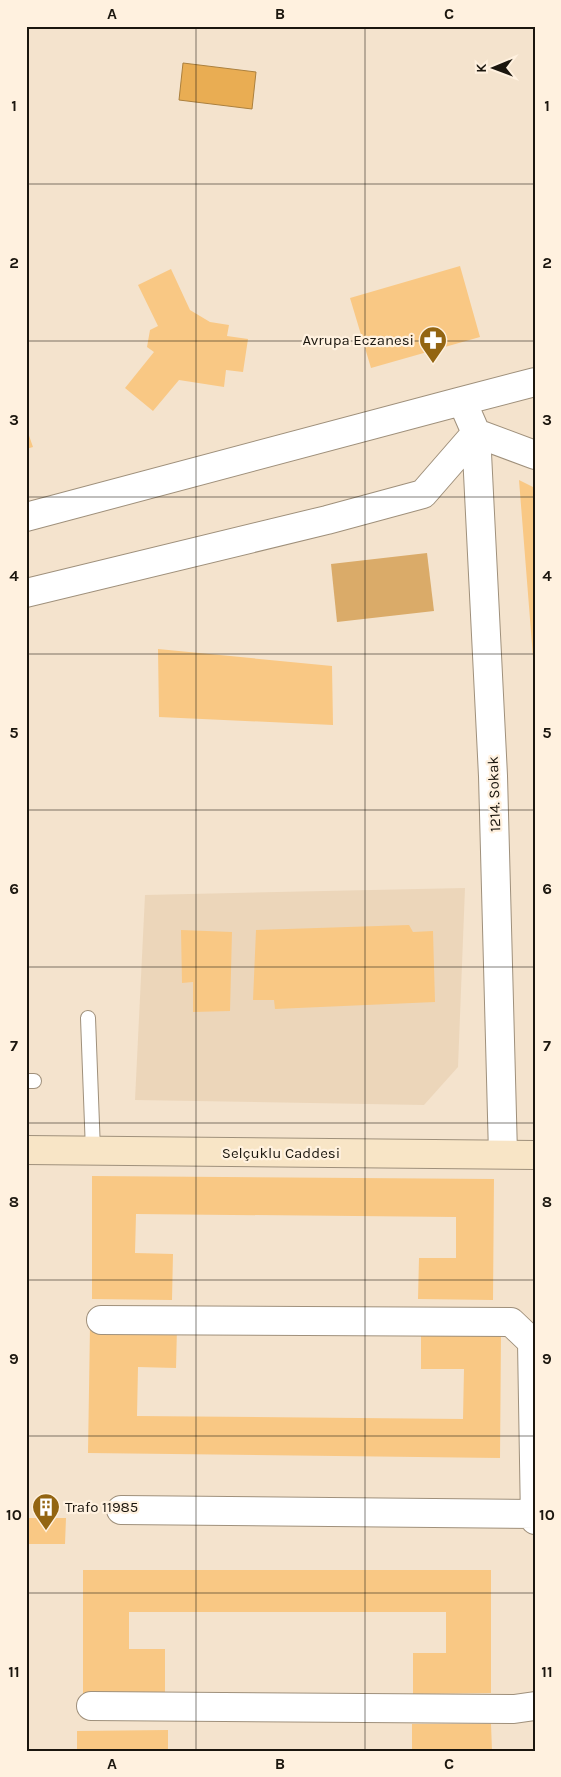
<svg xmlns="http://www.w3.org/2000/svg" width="561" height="1777" font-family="Karla,sans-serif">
	<rect width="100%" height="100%" fill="#f4e3cd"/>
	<path fill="#ecd6ba" d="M465,888L458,1067L424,1105L135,1100L145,895Z"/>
	<path fill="#daab69" d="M427,553L434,611L337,622L331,564Z"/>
	<path fill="#e9ad53" stroke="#ab803e" d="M183,63L256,72L252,109L179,100Z"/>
	<path fill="#f9c884" d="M460,266L480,337L371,368L350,298Z
		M171,269L190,310L210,322L229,325L227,336L248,339L243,372L226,370L224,387L179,380L153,411L125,388L154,352L147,347L150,330L158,326L138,285Z
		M26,427L33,447L26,449Z
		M519,480L535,488V657H533Z
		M158,649L332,666L333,725L159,717Z
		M409,925L413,932L433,931L435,1002L275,1009L274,1000H253L256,930Z
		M181,930L232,932L230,1011L193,1012V982L182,983Z
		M92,1176L494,1179L493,1300L418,1299L419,1258H456V1217L136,1214L135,1253L173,1254L172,1300L92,1299Z
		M90,1326L177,1327L176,1368L138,1367L137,1416L463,1419L464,1369H421V1333L501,1334L500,1458L88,1453Z
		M27,1518H66L65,1544H27Z
		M83,1570H491V1693L413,1694V1653H446V1612H129V1649H165V1697H83Z
		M412,1724H491L492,1751H412Z
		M168,1730V1751H77V1731Z"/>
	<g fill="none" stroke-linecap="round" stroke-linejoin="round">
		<g stroke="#9f907b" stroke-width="16">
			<path id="lane" d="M88,1018L93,1151
				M26,1081H34"/>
		</g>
		<g stroke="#9f907b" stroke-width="30">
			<path id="street" d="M26,517L462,401
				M26,593L327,520L423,494L476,433L462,401L535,382
				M503,1154L493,776L476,433L535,455
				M101,1320L511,1322L532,1342L535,1520
				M121,1510L535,1514
				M91,1706L514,1709L535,1706"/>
		</g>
		<g stroke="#9f907b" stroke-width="30">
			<path id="secondary" d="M26,1150L535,1155"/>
		</g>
		<use href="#lane" stroke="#fff" stroke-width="14"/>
		<use href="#street" stroke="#fff" stroke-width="28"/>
		<use href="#secondary" stroke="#f8e5c6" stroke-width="28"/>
	</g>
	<path fill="none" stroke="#1b160e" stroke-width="1" stroke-opacity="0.55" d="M196,26V1751M365,26V1751M26,184H535M26,341H535M26,497H535M26,654H535M26,810H535M26,967H535M26,1123H535M26,1280H535M26,1436H535M26,1593H535"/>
	<defs>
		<g id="pharmacy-pin" transform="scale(1.4375)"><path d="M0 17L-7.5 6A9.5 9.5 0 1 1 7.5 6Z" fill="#936512" stroke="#fff1df"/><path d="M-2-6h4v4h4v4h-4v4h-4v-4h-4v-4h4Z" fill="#fff"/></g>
		<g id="building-pin" transform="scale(1.4375)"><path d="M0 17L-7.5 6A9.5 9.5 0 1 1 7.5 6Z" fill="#936512" stroke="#fff1df"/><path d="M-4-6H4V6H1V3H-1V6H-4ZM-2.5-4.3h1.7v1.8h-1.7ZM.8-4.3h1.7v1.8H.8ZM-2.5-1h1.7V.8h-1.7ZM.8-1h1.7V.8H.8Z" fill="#fff"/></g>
	</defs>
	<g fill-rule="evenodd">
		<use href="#pharmacy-pin" x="433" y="340"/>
		<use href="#building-pin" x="46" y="1507"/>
	</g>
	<g text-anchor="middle" stroke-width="4.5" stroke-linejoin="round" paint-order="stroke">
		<g font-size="15" fill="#1b160e" stroke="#fff1df" text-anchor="end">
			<text x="414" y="345">Avrupa Eczanesi</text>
			<text x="65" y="1512" text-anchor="start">Trafo 11985</text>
		</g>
		<g font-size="15" fill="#1b160e" stroke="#fff1df">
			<text transform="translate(494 794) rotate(-92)" y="5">1214. Sokak</text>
			<text x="281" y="1158">Selçuklu Caddesi</text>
		</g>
	</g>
	<rect width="561" height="1777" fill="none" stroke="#fff1df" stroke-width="55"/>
	<g transform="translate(494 68) rotate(269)" stroke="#fff1df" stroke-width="4" paint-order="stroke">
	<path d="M0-4L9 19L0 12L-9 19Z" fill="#1b160e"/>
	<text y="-8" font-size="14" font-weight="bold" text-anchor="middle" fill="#1b160e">K</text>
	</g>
	<rect x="28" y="28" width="506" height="1722" fill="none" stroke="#1b160e" stroke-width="2"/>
	<g font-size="16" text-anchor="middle" font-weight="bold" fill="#1b160e">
		<text x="112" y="19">A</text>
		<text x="280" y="19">B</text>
		<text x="449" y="19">C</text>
		<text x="14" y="111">1</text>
		<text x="547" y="111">1</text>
		<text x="14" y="268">2</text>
		<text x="547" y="268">2</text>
		<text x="14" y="425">3</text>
		<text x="547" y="425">3</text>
		<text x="14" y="581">4</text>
		<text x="547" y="581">4</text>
		<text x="14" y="738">5</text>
		<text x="547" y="738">5</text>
		<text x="14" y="894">6</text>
		<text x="547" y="894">6</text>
		<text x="14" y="1051">7</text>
		<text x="547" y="1051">7</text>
		<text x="14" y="1207">8</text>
		<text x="547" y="1207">8</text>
		<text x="14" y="1364">9</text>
		<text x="547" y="1364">9</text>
		<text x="14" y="1520">10</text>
		<text x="547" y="1520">10</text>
		<text x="14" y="1677">11</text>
		<text x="547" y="1677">11</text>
		<text x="112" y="1769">A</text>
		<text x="280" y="1769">B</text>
		<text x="449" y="1769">C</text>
	</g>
</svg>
